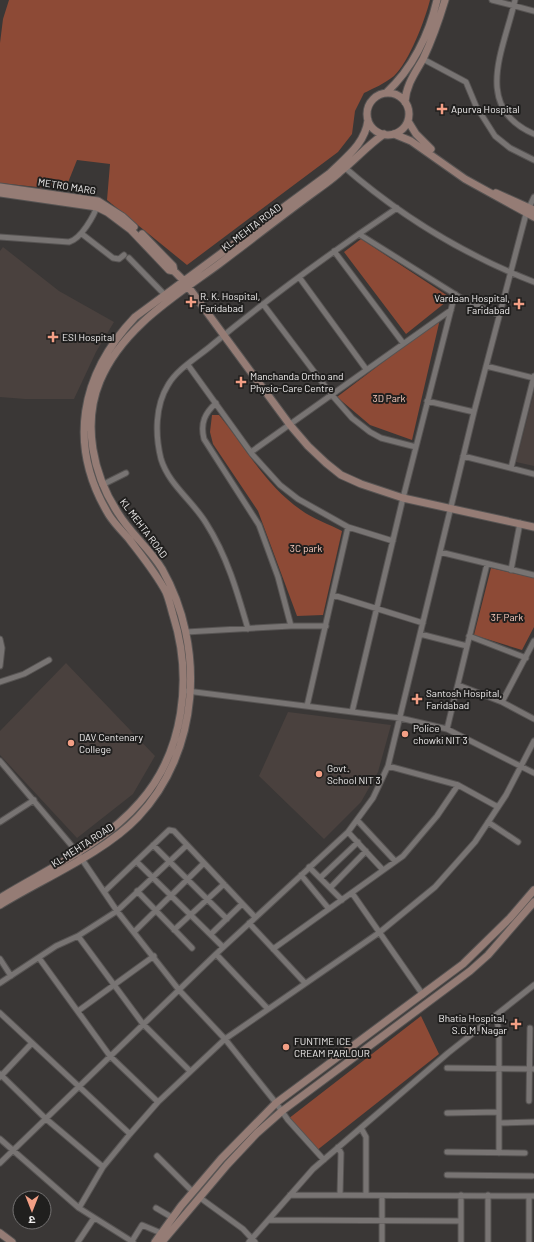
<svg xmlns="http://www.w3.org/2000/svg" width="534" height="1242" font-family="Barlow,'Noto Sans Devanagari',sans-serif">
	<rect width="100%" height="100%" fill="#3a3736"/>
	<path fill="#4a413e" d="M3,247L59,291L114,322L96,352L74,399H25L0,397V251Z
		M534,392V466L516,462Z
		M66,663L155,756L133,794L77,838L0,755V731Z
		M288,712L391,725L378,772L361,802L324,839L259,776Z"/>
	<path fill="#8d4a36" d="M9,0H430C425,20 409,62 394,76C384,84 374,88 364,93L355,111L352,134L338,152L187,265L107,200L110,164L77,160L65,190L0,183V43L3,19Z
		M361,239L451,298L406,334L344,252Z
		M440,319L412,440L370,425L337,397Z
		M212,415H219C245,447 266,486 301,510C313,519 329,524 342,531L323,615L297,616L258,511L213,444L210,432Z
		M491,568L534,578V627L522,650L474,635Z
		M421,1016L439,1054L316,1151L288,1119Z"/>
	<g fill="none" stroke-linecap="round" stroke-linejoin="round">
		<g stroke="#575453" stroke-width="7">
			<path id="street" d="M492,0L534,11
				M515,0C505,47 471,107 534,134
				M423,59L466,82L476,106L495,136L510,148L534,160
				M343,166C399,215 465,255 534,282
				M82,234L113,258L119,259L124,255
				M359,234L461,298L499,315
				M0,237L69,242C81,239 94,216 98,204
				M334,251L403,343
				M129,258L165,295
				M299,277L366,369
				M263,304L331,394L352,418L370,432L381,438L416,447
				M188,365L252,454L280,485L298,499L348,527L393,541
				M486,366L534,378
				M427,401L474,412
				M216,403C205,413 200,423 204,439L259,525L278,577L291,626
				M251,452L451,310
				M463,456L534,474
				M511,468L534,376
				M102,485L126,473
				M440,552L534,575
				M511,570L520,523
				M333,595L423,623
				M248,629C237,591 227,556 206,523C192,500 169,485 161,459C155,435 155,406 168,385C177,369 198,357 212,345C271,296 333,251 397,208
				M186,632L291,626H326
				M420,634L467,646
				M469,636L526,658
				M0,639L2,648L0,666
				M0,682L24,674L49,660
				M458,685L502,702L534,719
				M187,691L400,718L447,729L534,773
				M502,702L534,641
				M307,706L348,527
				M352,712L403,498L455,294
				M447,729L487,564
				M0,761L77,852L117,911L179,990L225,1039L276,1103L288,1120L324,1160
				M388,766L458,785L498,807
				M357,820L395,861
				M0,822L34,800
				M488,822L518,842
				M348,832L383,870
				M153,845L227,919
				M137,862L223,947
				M309,867L342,900
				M301,875L329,909
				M320,878L358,842
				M330,888L366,851
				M137,891L192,948
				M104,892L169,830L174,831L255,917
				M352,893L423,995
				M249,923L305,983
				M174,930L224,884
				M134,932L204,863
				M211,934L242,904
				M78,936L143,1024L190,1071
				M273,949L403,856L437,816L458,785
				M216,954L268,1009
				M39,958L110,1056L158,1102
				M0,959L11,976
				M0,983L56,946L78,936L117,911L187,845
				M78,1011L154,956
				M0,1013L130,1134
				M496,1015L499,1032V1153
				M447,1068L534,1069
				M0,1074L45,1118L103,1167
				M0,1077L32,1043
				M529,1101L530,1028
				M447,1113L499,1112
				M499,1123L534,1122
				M361,1128L366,1137V1195
				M0,1139L79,1208L133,1242
				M338,1147L341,1153L340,1195
				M447,1152L525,1153
				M157,1156L193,1192
				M0,1163L216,954L348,832L373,798L388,766L474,412L526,214L534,197
				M447,1175L532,1176
				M290,1195L534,1196
				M382,1196V1242
				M529,1196V1242
				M199,1197L243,1229L255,1242
				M79,1208L103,1167L130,1134L158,1102L225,1039L380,932L435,887L475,842L506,795L534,741
				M156,1208L173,1218
				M269,1220L461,1221
				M132,1241L142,1225L161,1233
				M78,1242L94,1218
				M249,1242L313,1169L448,1053L534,985
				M461,1242V1195
				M488,1242V1195"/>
		</g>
		<g stroke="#575453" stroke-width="9">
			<path id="secondary" d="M386,93C412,69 429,35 437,0
				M367 114a21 21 0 1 1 42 0a21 21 0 1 1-42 0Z
				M405,102C406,85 415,73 423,59C432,40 439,20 445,0
				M408,121L416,134L431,149
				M394,134L411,141L465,179L534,217
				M0,187L98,201L123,217L134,227
				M0,193L97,207L107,212L131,230L169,270L174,271L184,281L290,425L308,446L326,463L341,475L361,484L403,498L534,527
				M496,193L534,210
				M142,234L173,266L174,271
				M0,898C47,869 103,845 140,802C184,752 193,678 173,615C171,608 169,599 166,592C156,573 142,556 129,539C122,531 114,523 109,515C67,445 80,375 135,317L330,173C346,157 365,144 368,120
				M0,905C42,879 104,853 138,817C200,751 206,647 162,569C150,549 130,533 118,513C93,475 82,424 100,381C122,328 174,297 219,264C252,239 284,214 317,190C325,184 334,178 341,171C356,159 368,145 384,134
				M0,1233L12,1242
				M155,1242L181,1206L221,1159L276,1103L463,964L510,918L534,890
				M162,1242L227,1165L257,1133L282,1111L470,971L488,955L534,902"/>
		</g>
		<use href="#street" stroke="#787473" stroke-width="5"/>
		<use href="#secondary" stroke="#957c75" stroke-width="7"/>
	</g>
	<g fill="#f39f85" stroke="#201f1e" stroke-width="1.5">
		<path d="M440 103h4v4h4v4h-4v4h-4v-4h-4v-4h4z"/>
		<path d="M189 296h4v4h4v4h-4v4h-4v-4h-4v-4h4z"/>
		<path d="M517 298h4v4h4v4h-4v4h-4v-4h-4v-4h4z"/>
		<path d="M51 331h4v4h4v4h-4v4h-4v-4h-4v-4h4z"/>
		<path d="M239 376h4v4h4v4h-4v4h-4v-4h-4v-4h4z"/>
		<path d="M415 693h4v4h4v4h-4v4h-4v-4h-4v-4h4z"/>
		<circle cx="405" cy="734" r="4"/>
		<circle cx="71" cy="743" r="4"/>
		<circle cx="319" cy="774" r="4"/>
		<path d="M514 1018h4v4h4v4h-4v4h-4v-4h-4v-4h4z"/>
		<circle cx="286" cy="1047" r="4"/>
	</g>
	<g text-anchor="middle" stroke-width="4" stroke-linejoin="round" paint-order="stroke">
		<g font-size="10" fill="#efeded" stroke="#201f1e" text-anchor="start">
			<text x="451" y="113">Apurva Hospital</text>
			<text x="200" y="300">R. K. Hospital,<tspan x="200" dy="12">Faridabad</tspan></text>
			<text x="510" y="302" text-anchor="end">Vardaan Hospital,<tspan x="510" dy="12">Faridabad</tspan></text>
			<text x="62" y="341">ESI Hospital</text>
			<text x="250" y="380">Manchanda Ortho and<tspan x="250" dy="12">Physio-Care Centre</tspan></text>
			<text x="426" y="697">Santosh Hospital,<tspan x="426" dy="12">Faridabad</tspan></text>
			<text x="413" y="732">Police<tspan x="413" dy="12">chowki NIT 3</tspan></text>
			<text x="79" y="741">DAV Centenary<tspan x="79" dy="12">College</tspan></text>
			<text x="327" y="772">Govt.<tspan x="327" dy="12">School NIT 3</tspan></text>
			<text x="507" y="1022" text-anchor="end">Bhatia Hospital,<tspan x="507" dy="12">S.G.M. Nagar</tspan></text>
			<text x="294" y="1045">FUNTIME ICE<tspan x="294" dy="12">CREAM PARLOUR</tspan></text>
		</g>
		<g font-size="10" fill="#efeded" stroke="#201f1e">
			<text transform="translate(67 186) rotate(9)" y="4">METRO MARG</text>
			<text transform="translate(251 227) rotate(-37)" y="4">KL MEHTA ROAD</text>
			<text transform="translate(144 528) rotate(53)" y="4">KL MEHTA ROAD</text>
			<text transform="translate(82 845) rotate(-33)" y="4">KL MEHTA ROAD</text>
		</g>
		<g font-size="10" fill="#faccbe" stroke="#201f1e">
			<text x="389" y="402">3D Park</text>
			<text x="306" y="552">3C park</text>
			<text x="507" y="621">3F Park</text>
		</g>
	</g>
	<g transform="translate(32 1210) rotate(180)"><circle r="19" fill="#201f1e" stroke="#737171"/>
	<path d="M0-3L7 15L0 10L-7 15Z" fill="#f39f85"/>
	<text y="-6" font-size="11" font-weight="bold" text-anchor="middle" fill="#efeded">उ</text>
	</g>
</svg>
